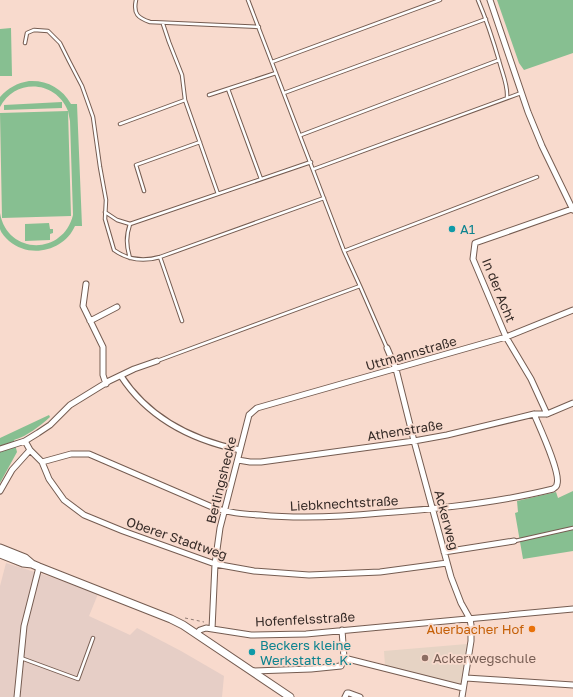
<svg xmlns="http://www.w3.org/2000/svg" width="573" height="697" font-family="'Golos Text',sans-serif">
	<rect width="100%" height="100%" fill="#f8dacd"/>
	<path fill="#e6cec6" d="M6,563L51,577L98,594L89,616L130,635L137,628L181,651L224,676L222,697H0V586Z"/>
	<path fill="#e6d3c4" d="M467,644L462,685L385,666L384,651Z"/>
	<path fill="#87bf91" d="M497,0H573V53L524,70L519,63Z
		M11,28L12,76H0V29Z
		M29,81C47,80 62,88 71,104H77L82,226H75C64,251 30,259 9,241C6,238 1,233 0,229C0,224 0,218 0,213C7,255 63,256 73,215L70,121L68,111L71,216L2,218L0,113L68,111C56,80 15,78 0,107V97C8,88 17,83 29,81Z
		M62,102V108L4,110V105Z
		M49,223L50,229H53V233L50,234V240L25,241V224Z
		M49,415L50,417C39,427 27,436 14,440L17,452L0,483V438Z
		M573,491V551L523,559L515,513L518,512L517,501L556,492L558,498Z"/>
	<g fill="none" stroke-linecap="round" stroke-linejoin="round">
		<g stroke="#755c51" stroke-width="4.5">
			<path id="service" d="M136,0C133,14 138,18 150,22L259,27
				M248,0L344,251L360,286
				M478,0C487,21 494,43 500,64C503,75 508,86 507,97
				M163,24L169,42L182,75L185,100L218,194
				M25,43L27,33L34,30L48,31L60,43L69,61L82,86L93,117L100,167L106,200L105,219L114,250C128,260 143,262 160,257L324,198
				M272,62L440,0
				M228,89L261,179
				M284,93L486,19
				M209,95L276,73
				M120,124L185,100
				M301,135L499,60
				M314,169L521,93
				M144,191L136,165L200,142
				M105,212L117,220L130,224L311,162
				M344,251L537,177
				M160,257L182,321
				M130,258C126,245 126,236 130,224
				M157,361L360,286L387,348
				M515,541L573,528
				M21,658L78,679L93,638"/>
		</g>
		<g stroke="#755c51" stroke-width="7">
			<path id="minor" d="M490,0L528,112L542,146L573,210
				M86,284L83,306L103,347V375L106,384
				M90,321L117,307
				M387,348L396,369L414,441L451,577L461,603L470,619L471,625V641L462,697
				M121,376C149,419 192,440 240,450
				M547,414L531,379L506,337L473,259L475,243L572,209
				M25,441L30,450L42,462L49,479L64,500L84,515L123,531L215,564L254,571L309,575L380,572L447,563
				M0,449L25,441L38,433L50,425L70,405L109,381L134,369L157,361
				M238,460L250,462H261L414,441L447,435L534,414H547L573,403
				M42,462L71,454H89L212,507C228,513 243,514 260,515C301,519 340,517 381,513C439,509 497,503 553,489C555,487 557,487 557,484C561,473 539,426 534,414
				M0,491L12,470L30,450
				M444,552L514,541
				M212,629L215,564L220,528L249,415L257,408L506,337L573,310
				M196,634L200,630L206,628L251,635L306,634L573,609
				M344,658L463,688
				M251,671L311,669L341,666L344,658L342,630
				M466,678L573,685
				M17,697L24,626L39,567
				M345,697L347,693H349L360,697"/>
		</g>
		<g stroke="#755c51" stroke-width="9">
			<path id="secondary" d="M0,548L25,558L32,564
				M0,554L23,563L32,564L39,567L171,619L183,625L290,697"/>
		</g>
		<path stroke="#8f7b73" stroke-width="1" stroke-dasharray="3 3" stroke-linecap="butt" d="M185,618L204,622"/>
		<use href="#service" stroke="#fff" stroke-width="2.5"/>
		<use href="#minor" stroke="#fff" stroke-width="5"/>
		<use href="#secondary" stroke="#fff" stroke-width="7"/>
	</g>
	<g fill="#0f9aa8" stroke="#f8dacd" stroke-width="1.5">
		<circle cx="452" cy="229" r="4"/>
		<circle cx="252" cy="652" r="4"/>
	</g>
	<circle fill="#e8710a" stroke="#f8dacd" stroke-width="1.5" cx="532" cy="629" r="4"/>
	<circle fill="#8d6e63" stroke="#f8dacd" stroke-width="1.5" cx="425" cy="658" r="4"/>
	<g text-anchor="middle" stroke-width="3.5" stroke-linejoin="round" paint-order="stroke">
		<g font-size="13" fill="#0d838f" stroke="#f8dacd" text-anchor="start">
			<text x="460" y="234">A1</text>
			<text x="260" y="650">Beckers kleine<tspan x="260" dy="15">Werkstatt e. K.</tspan></text>
		</g>
		<g font-size="13" fill="#362b27" stroke="#f8dacd">
			<text transform="translate(499 290) rotate(68)" y="5">In der Acht</text>
			<text transform="translate(411 353) rotate(-16)" y="5">Uttmannstraße</text>
			<text transform="translate(405 430) rotate(-9)" y="5">Athenstraße</text>
			<text transform="translate(221 480) rotate(-76)" y="5">Berlingshecke</text>
			<text transform="translate(344 503) rotate(-3)" y="5">Liebknechtstraße</text>
			<text transform="translate(447 520) rotate(75)" y="5">Ackerweg</text>
			<text transform="translate(177 538) rotate(19)" y="5">Oberer Stadtweg</text>
			<text transform="translate(305 619) rotate(-3)" y="5">Hofenfelsstraße</text>
		</g>
		<g font-size="13" fill="#c56008" stroke="#f8dacd" text-anchor="end">
			<text x="524" y="634">Auerbacher Hof</text>
		</g>
		<g font-size="13" fill="#785e54" stroke="#f8dacd" text-anchor="start">
			<text x="433" y="663">Ackerwegschule</text>
		</g>
	</g>
</svg>
